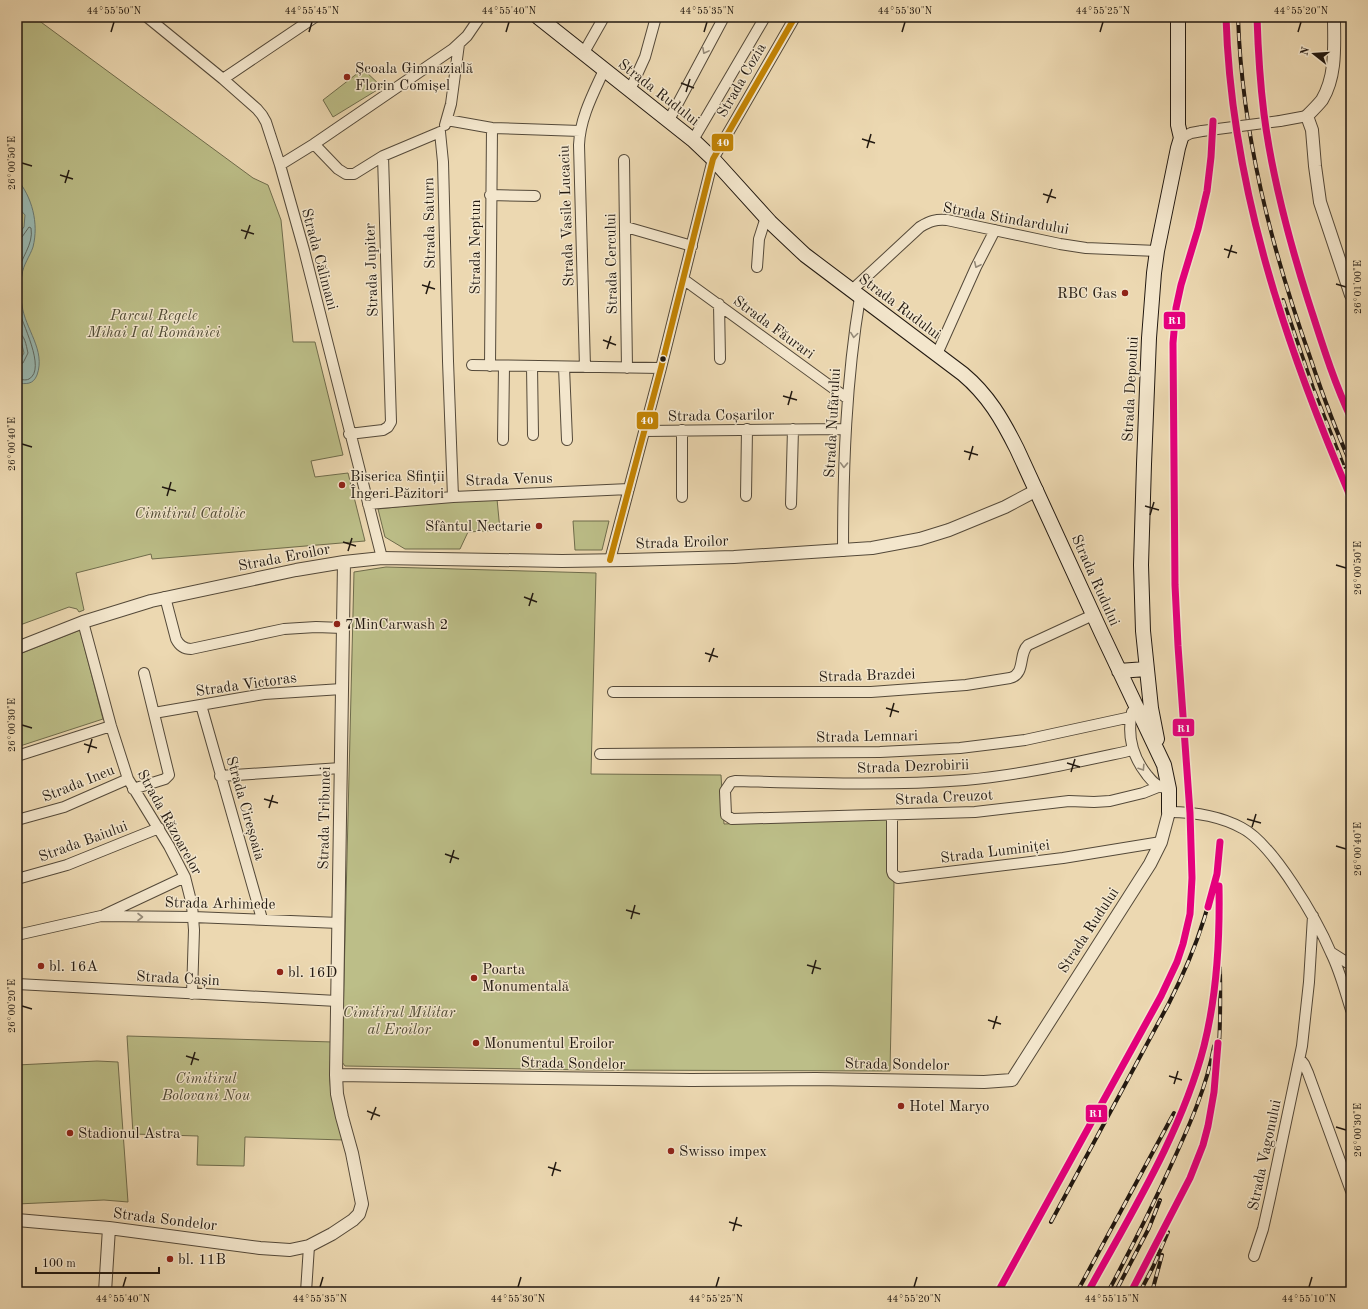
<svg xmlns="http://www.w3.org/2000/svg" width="1368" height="1309" font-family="'Old Standard TT',serif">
	<rect width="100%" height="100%" fill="#ecd8b1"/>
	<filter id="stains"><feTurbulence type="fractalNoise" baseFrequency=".005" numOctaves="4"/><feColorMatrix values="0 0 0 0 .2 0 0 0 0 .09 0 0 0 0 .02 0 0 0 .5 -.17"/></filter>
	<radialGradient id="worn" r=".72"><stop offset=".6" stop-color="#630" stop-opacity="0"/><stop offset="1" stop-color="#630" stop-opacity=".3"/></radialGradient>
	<path fill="#bcbe88" stroke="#6f6c4c" d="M17,17H34L253,178L268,185L281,220L293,342H315L343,455L311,461L315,477L348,473L365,541L152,559L151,554L76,573L84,610L79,612L77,609L69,607L20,625L17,618Z
		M363,69L382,87L333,117L323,100Z
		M495,496L497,499L500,530L468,532L460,549H405L385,537L378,509Z
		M573,521H609L602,550H575Z
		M386,567L596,573L591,774L721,775L724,824L889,817L894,883L890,1071L587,1070L345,1066L342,1062L354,572Z
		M80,630L103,719L17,747V655Z
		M127,1036L333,1042L330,1080L331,1094L344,1140L245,1137L244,1166L197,1165L198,1136L133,1134Z
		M97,1061L118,1062L128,1202L104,1200L17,1204V1065Z"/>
	<path fill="#99b9b2" stroke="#697972" d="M17,179C32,197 39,223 33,247C30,256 23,265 22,275C20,282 20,298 22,305C25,329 46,350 37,375C33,385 26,384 17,383V361L20,360L24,353L21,341L17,333V236L24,227L25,215L17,206Z"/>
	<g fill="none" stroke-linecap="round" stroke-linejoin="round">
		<path stroke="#5e6962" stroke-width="1" d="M17,238L22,237L29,227L31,228C34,245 20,258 18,274C16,282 16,300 18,307C21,322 47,369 29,379C25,381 21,379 17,379
			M17,332C25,334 26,345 28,353L23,363L17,365"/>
		<g stroke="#544939" stroke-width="12">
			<path id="minor" d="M147,17L223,79L257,109L262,115L266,122L280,165L304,250L382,558
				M583,54L604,17
				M223,79L315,17
				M630,90L645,57L656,17
				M447,120L492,128L580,131
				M669,120L724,17
				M1280,121L1307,116
				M445,125L451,104L459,44
				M440,132L443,162L448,361L453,497
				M1181,138L1191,133L1202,131
				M693,140L765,17
				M314,144L338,169L346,174H354L383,156L440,132
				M624,160L627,368
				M280,165L314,144L453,49L467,36L480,17
				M490,195L535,196
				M626,227L692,246
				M757,267L759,239L766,217
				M683,279L848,399
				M852,290L920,227C930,221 936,219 947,220L1060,244L1086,248L1157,251
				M719,304L720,359
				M937,354L976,267L995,230
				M472,365L661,368
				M490,366L492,128
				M532,366L533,435
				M564,367L567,440
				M585,367L579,145C580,118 593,94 604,70
				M682,430V497
				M644,431L845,429
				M349,434L383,430L388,427L391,422L383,156
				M503,440L504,366
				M746,496L747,429
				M368,504L453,497L629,489
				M791,504L793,429
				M843,551C843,466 846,381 860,297
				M610,560L661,368L713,159L795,17
				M165,597L176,639C179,645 184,649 191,649L284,629L316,627L343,628
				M83,622L111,726L128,779L169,846L185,877L192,905L194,930L192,994
				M613,692H871L966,685L1010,678C1026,674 1018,654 1028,645L1093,615
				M201,705L262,919
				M1132,712C1127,735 1132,756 1147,775C1152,781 1156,786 1164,788
				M154,713L264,694L342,689
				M1133,750C1077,762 1022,775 965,780C889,786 812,783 735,781L731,782L725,791L726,815L732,819L975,812L1069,801L1094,802L1110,801L1143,793L1158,787
				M600,754L880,752L960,748L1025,740L1131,717
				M17,756L111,726
				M220,776L341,768
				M133,789L165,779L169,775L144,673
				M1169,812C1193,812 1220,816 1242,828C1273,844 1317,920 1331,953C1340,971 1345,991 1351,1010
				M892,815V871L893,874L898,878L1063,858L1161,842
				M17,820L64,807L128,779
				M17,879L67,865L159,828
				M104,915L185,877
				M17,935L101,916L193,917L339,923
				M1332,953L1351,965
				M17,984L337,1001
				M1300,1059L1304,1064L1308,1073L1351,1191
				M1254,1256L1263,1229L1270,1198L1302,1046L1309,982L1313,916
				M306,1292L309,1246"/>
		</g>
		<g stroke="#544939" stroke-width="14">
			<path id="tertiary" d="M1334,17C1334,44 1337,75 1322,100C1318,105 1312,111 1307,116L1312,130L1315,166L1320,202L1351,295
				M17,648L83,622L151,601L296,570L344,562L382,558L562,561L627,560L734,557L872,548L920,539L949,530L1005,507L1037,490
				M336,1075L691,1080L816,1079L984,1082L1012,1080L1150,864L1161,842L1169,812
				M17,1220L109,1228L260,1248L290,1250L309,1246L332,1234L353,1220L359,1214L362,1204L352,1153L342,1117L337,1094L336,1075L344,562
				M105,1292L109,1228"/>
		</g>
		<g stroke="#221911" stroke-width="16">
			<path id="secondary" d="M538,17L693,140L713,159L770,222L805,255L963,374C988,395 1002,419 1017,449L1102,634L1164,765L1169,789V812
				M1119,671L1146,669
				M1157,739L1151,708L1143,631L1141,565L1144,464L1149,338L1154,273L1157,251L1178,148L1181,138L1178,125V17"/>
		</g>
		<use href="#minor" stroke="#f3e6cc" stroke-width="10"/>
		<use href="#tertiary" stroke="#f3e6cc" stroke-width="12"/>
		<use href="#secondary" stroke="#f3e6cc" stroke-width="14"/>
		<g stroke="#221911" stroke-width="4">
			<path id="rail" d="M1226,17C1231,184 1285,345 1351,498
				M1238,17C1242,134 1271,247 1310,357C1322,393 1335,429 1351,464
				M1257,17C1258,49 1260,82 1264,114C1272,177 1289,240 1308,300C1321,340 1333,380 1351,418
				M1283,300L1313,388L1344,467
				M1051,1222L1169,1003C1195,952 1215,899 1220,842
				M1118,1287L1149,1228L1160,1200
				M998,1292L1161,996L1177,962L1183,944L1190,914L1192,878L1190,813L1178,646L1175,585L1173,343L1176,308L1181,285L1198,229L1207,191L1211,157L1213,121
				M1077,1292L1174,1113
				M1088,1292C1130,1215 1182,1132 1204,1046C1217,994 1220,939 1219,886
				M1108,1292C1131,1249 1153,1205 1173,1161C1190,1124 1207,1086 1214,1046
				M1131,1292C1146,1263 1161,1235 1175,1206C1185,1186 1196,1167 1203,1146C1220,1093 1221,1024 1220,968
				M1140,1292L1153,1267L1168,1232
				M1152,1292L1162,1255"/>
		</g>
		<use href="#rail" stroke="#f3e6cc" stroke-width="2.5" stroke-dasharray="8" stroke-linecap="butt"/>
		<g stroke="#544939" stroke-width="12" stroke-linecap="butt">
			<path id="minor-bridge" d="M1202,131L1280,121"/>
		</g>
		<use href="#minor-bridge" stroke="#f3e6cc" stroke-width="10"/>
		<g stroke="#f3e6cc" stroke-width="9">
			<path id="bus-1" d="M610,560L661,368L713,159L795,17"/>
		</g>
		<use href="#bus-1" stroke="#c28304" stroke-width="6"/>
		<g stroke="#f3e6cc" stroke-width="10">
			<path id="rail-1" d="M1226,17C1231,184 1285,345 1351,498
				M1257,17C1258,49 1260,82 1264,114C1272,177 1289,240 1308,300C1321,340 1333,380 1351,418
				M1208,907L1217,874L1220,842
				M998,1292L1161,996L1177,962L1183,944L1190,914L1192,878L1190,813L1178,646L1175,585L1173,343L1176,308L1181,285L1198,229L1207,191L1211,157L1213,121
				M1088,1292C1130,1215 1182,1132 1204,1046C1217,994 1220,939 1219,886
				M1131,1292L1190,1178L1203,1145L1208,1126L1214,1092L1218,1043"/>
		</g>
		<use href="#rail-1" stroke="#e5007d" stroke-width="7"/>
	</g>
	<defs><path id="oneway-chevron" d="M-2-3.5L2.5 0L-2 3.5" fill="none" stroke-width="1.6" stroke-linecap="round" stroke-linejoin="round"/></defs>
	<g stroke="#958a78">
		<use href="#oneway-chevron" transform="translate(705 51) rotate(118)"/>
		<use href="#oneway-chevron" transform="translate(977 265) rotate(115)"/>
		<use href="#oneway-chevron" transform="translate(854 335) rotate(98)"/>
		<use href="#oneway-chevron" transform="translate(844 465) rotate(92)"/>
		<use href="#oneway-chevron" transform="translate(1142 768) rotate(57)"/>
		<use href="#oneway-chevron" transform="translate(140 917)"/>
	</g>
	<path fill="none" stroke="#221911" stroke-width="1.5" d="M111,32L114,22M309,32L312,22M506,32L509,22M704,32L707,22M902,32L905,22M1100,32L1103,22M1298,32L1301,22M681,83L694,88M686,92L690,79M862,139L875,143M867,148L871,134M22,163L32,166M60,175L73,179M65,183L69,170M1043,194L1056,198M1047,203L1052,189M241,230L254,234M245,239L250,225M1224,249L1237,253M1228,258L1232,245M1336,284L1346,287M422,285L435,289M426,294L430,281M603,340L616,345M607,349L611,336M783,396L797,400M788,405L792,391M22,444L32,447M964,451L978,455M969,460L973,446M162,487L176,491M167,496L171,482M1145,506L1159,510M1150,515L1154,502M343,542L356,546M348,551L352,538M1336,565L1346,568M524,597L537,602M529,606L533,593M705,653L718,657M709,662L714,648M886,708L899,712M890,717L894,703M22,725L32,728M84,744L97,748M88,753L92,739M1067,763L1080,767M1071,772L1075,759M264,799L278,803M269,808L273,795M1247,819L1261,823M1252,827L1256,814M1336,846L1346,849M445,854L459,859M450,863L454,850M626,910L640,914M631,919L635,905M807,965L821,969M812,974L816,960M22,1006L32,1009M988,1020L1001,1024M993,1029L997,1016M186,1056L199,1060M191,1065L195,1052M1169,1076L1182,1080M1174,1084L1178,1071M367,1111L380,1116M371,1120L376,1107M1336,1127L1346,1130M548,1167L561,1171M552,1176L556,1162M729,1222L742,1226M733,1231L737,1217M123,1287L126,1277M320,1287L323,1277M518,1287L521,1277M716,1287L719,1277M914,1287L917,1277M1112,1287L1115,1277M1309,1287L1312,1277"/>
	<g fill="#8f2418" stroke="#f3e6cc" stroke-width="1.5">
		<circle cx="347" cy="77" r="4"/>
		<circle cx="1125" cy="293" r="4"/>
		<circle cx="342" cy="485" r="4"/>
		<circle cx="539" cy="526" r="4"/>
		<circle cx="337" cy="624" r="4"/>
		<circle cx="41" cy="966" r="4"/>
		<circle cx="280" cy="972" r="4"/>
		<circle cx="474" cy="978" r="4"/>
		<circle cx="476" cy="1043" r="4"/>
		<circle cx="901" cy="1106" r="4"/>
		<circle cx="70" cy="1133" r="4"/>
		<circle cx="671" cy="1151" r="4"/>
		<circle cx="170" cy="1259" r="4"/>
	</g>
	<circle fill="#221911" stroke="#f3e6cc" stroke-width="1.5" cx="663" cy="359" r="3.5"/>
	<g text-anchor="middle" stroke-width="3" stroke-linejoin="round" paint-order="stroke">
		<g font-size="15" fill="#221911" stroke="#f3e6cc" text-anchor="start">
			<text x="355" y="73">Școala Gimnazială<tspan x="355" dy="17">Florin Comișel</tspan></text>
			<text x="1117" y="298" text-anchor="end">RBC Gas</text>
			<text x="350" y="481">Biserica Sfinții<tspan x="350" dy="17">Îngeri Păzitori</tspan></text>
			<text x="531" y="531" text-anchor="end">Sfântul Nectarie</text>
			<text x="345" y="629">7MinCarwash 2</text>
			<text x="49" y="971">bl. 16A</text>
			<text x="482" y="974">Poarta<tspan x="482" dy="17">Monumentală</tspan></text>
			<text x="288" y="977">bl. 16D</text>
			<text x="484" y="1048">Monumentul Eroilor</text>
			<text x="909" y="1111">Hotel Maryo</text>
			<text x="78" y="1138">Stadionul Astra</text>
			<text x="679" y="1156">Swisso impex</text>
			<text x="178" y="1264">bl. 11B</text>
		</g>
		<g font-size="15" fill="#221911" stroke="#f3e6cc">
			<text transform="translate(741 80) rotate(-60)" y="5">Strada Cozia</text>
			<text transform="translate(659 92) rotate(38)" y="5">Strada Rudului</text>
			<text transform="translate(566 216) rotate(-92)" y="5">Strada Vasile Lucaciu</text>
			<text transform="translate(1006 218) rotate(10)" y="5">Strada Stindardului</text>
			<text transform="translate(429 223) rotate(-91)" y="5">Strada Saturn</text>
			<text transform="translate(475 247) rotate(-90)" y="5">Strada Neptun</text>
			<text transform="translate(320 259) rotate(75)" y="5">Strada Călimani</text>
			<text transform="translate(611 264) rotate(-91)" y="5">Strada Cercului</text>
			<text transform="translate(371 270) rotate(-92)" y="5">Strada Jupiter</text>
			<text transform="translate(900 306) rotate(37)" y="5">Strada Rudului</text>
			<text transform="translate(774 327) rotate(36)" y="5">Strada Făurari</text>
			<text transform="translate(1130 389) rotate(-87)" y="5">Strada Depoului</text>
			<text transform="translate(721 415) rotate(-1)" y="5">Strada Coșarilor</text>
			<text transform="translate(832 423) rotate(-87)" y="5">Strada Nufărului</text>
			<text transform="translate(509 479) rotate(-2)" y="5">Strada Venus</text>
			<text transform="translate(682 542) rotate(-2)" y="5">Strada Eroilor</text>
			<text transform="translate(284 557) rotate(-11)" y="5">Strada Eroilor</text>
			<text transform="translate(1096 580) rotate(66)" y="5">Strada Rudului</text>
			<text transform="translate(867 675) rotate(-2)" y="5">Strada Brazdei</text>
			<text transform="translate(246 684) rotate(-8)" y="5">Strada Victoras</text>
			<text transform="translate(867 736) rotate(-1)" y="5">Strada Lemnari</text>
			<text transform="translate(913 766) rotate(-2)" y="5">Strada Dezrobirii</text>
			<text transform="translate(78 783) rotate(-22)" y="5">Strada Ineu</text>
			<text transform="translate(944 797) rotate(-3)" y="5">Strada Creuzot</text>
			<text transform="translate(246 808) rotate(74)" y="5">Strada Cireșoaia</text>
			<text transform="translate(324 818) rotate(-89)" y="5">Strada Tribunei</text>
			<text transform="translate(170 822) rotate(61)" y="5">Strada Răzoarelor</text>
			<text transform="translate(83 841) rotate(-20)" y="5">Strada Baiului</text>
			<text transform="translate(995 851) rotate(-7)" y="5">Strada Luminiței</text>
			<text transform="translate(220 903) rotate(1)" y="5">Strada Arhimede</text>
			<text transform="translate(1088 930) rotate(-57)" y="5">Strada Rudului</text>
			<text transform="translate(178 978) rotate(3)" y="5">Strada Cașin</text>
			<text transform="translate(573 1063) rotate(1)" y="5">Strada Sondelor</text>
			<text transform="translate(897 1064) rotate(1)" y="5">Strada Sondelor</text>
			<text transform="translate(1264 1155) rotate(-78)" y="5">Strada Vagonului</text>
			<text transform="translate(165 1219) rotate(7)" y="5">Strada Sondelor</text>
		</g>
		<g font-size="15" font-style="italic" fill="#504b35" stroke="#f3e6cc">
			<text x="154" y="320">Parcul Regele<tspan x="154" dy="17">Mihai I al României</tspan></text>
			<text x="190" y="518">Cimitirul Catolic</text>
			<text x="399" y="1017">Cimitirul Militar<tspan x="399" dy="17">al Eroilor</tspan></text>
			<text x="206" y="1083">Cimitirul<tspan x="206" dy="17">Bolovani Nou</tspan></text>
		</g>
	</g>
	<g stroke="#f3e6cc" stroke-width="1.5">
		<rect x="711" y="133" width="23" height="19" rx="4" fill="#c28304"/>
		<rect x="1163" y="311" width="23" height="19" rx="4" fill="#e5007d"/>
		<rect x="636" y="411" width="23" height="19" rx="4" fill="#c28304"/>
		<rect x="1172" y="718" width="23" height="19" rx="4" fill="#e5007d"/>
		<rect x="1085" y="1104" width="23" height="19" rx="4" fill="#e5007d"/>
	</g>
	<g font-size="11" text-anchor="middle" font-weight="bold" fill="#fff">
		<text x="723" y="146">40</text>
		<text x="1175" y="324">R1</text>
		<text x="647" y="424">40</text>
		<text x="1184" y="732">R1</text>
		<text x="1096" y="1117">R1</text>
	</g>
	<rect width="1368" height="1309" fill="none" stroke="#ecd8b1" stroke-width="44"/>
	<g transform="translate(1314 54) rotate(287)" stroke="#f3e6cc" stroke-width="3" paint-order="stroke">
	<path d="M0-3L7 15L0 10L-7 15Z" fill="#221911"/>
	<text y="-6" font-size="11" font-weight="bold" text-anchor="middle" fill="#221911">N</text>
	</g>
	<path d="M36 1267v6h123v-6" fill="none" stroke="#221911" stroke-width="2"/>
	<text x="42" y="1267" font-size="12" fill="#221911" stroke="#f3e6cc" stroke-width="3" paint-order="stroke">100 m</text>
	<rect x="22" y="22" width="1324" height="1265" fill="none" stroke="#221911" stroke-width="1.5"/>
	<g font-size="10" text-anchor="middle" fill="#221911">
		<text x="114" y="14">44°55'50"N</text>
		<text x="312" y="14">44°55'45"N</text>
		<text x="509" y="14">44°55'40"N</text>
		<text x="707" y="14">44°55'35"N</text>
		<text x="905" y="14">44°55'30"N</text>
		<text x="1103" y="14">44°55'25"N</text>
		<text x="1301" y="14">44°55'20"N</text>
		<text transform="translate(11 163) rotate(-90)" y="4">26°00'50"E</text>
		<text transform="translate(1357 287) rotate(-90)" y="4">26°01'00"E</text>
		<text transform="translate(11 444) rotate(-90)" y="4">26°00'40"E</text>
		<text transform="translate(1357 568) rotate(-90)" y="4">26°00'50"E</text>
		<text transform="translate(11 725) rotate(-90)" y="4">26°00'30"E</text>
		<text transform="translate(1357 849) rotate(-90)" y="4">26°00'40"E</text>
		<text transform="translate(11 1006) rotate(-90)" y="4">26°00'20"E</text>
		<text transform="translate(1357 1130) rotate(-90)" y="4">26°00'30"E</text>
		<text x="123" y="1302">44°55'40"N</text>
		<text x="320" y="1302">44°55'35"N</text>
		<text x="518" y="1302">44°55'30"N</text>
		<text x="716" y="1302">44°55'25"N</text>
		<text x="914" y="1302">44°55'20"N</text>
		<text x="1112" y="1302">44°55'15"N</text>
		<text x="1309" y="1302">44°55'10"N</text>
	</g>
	<rect width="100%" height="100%" filter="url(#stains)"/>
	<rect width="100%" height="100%" fill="url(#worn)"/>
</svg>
